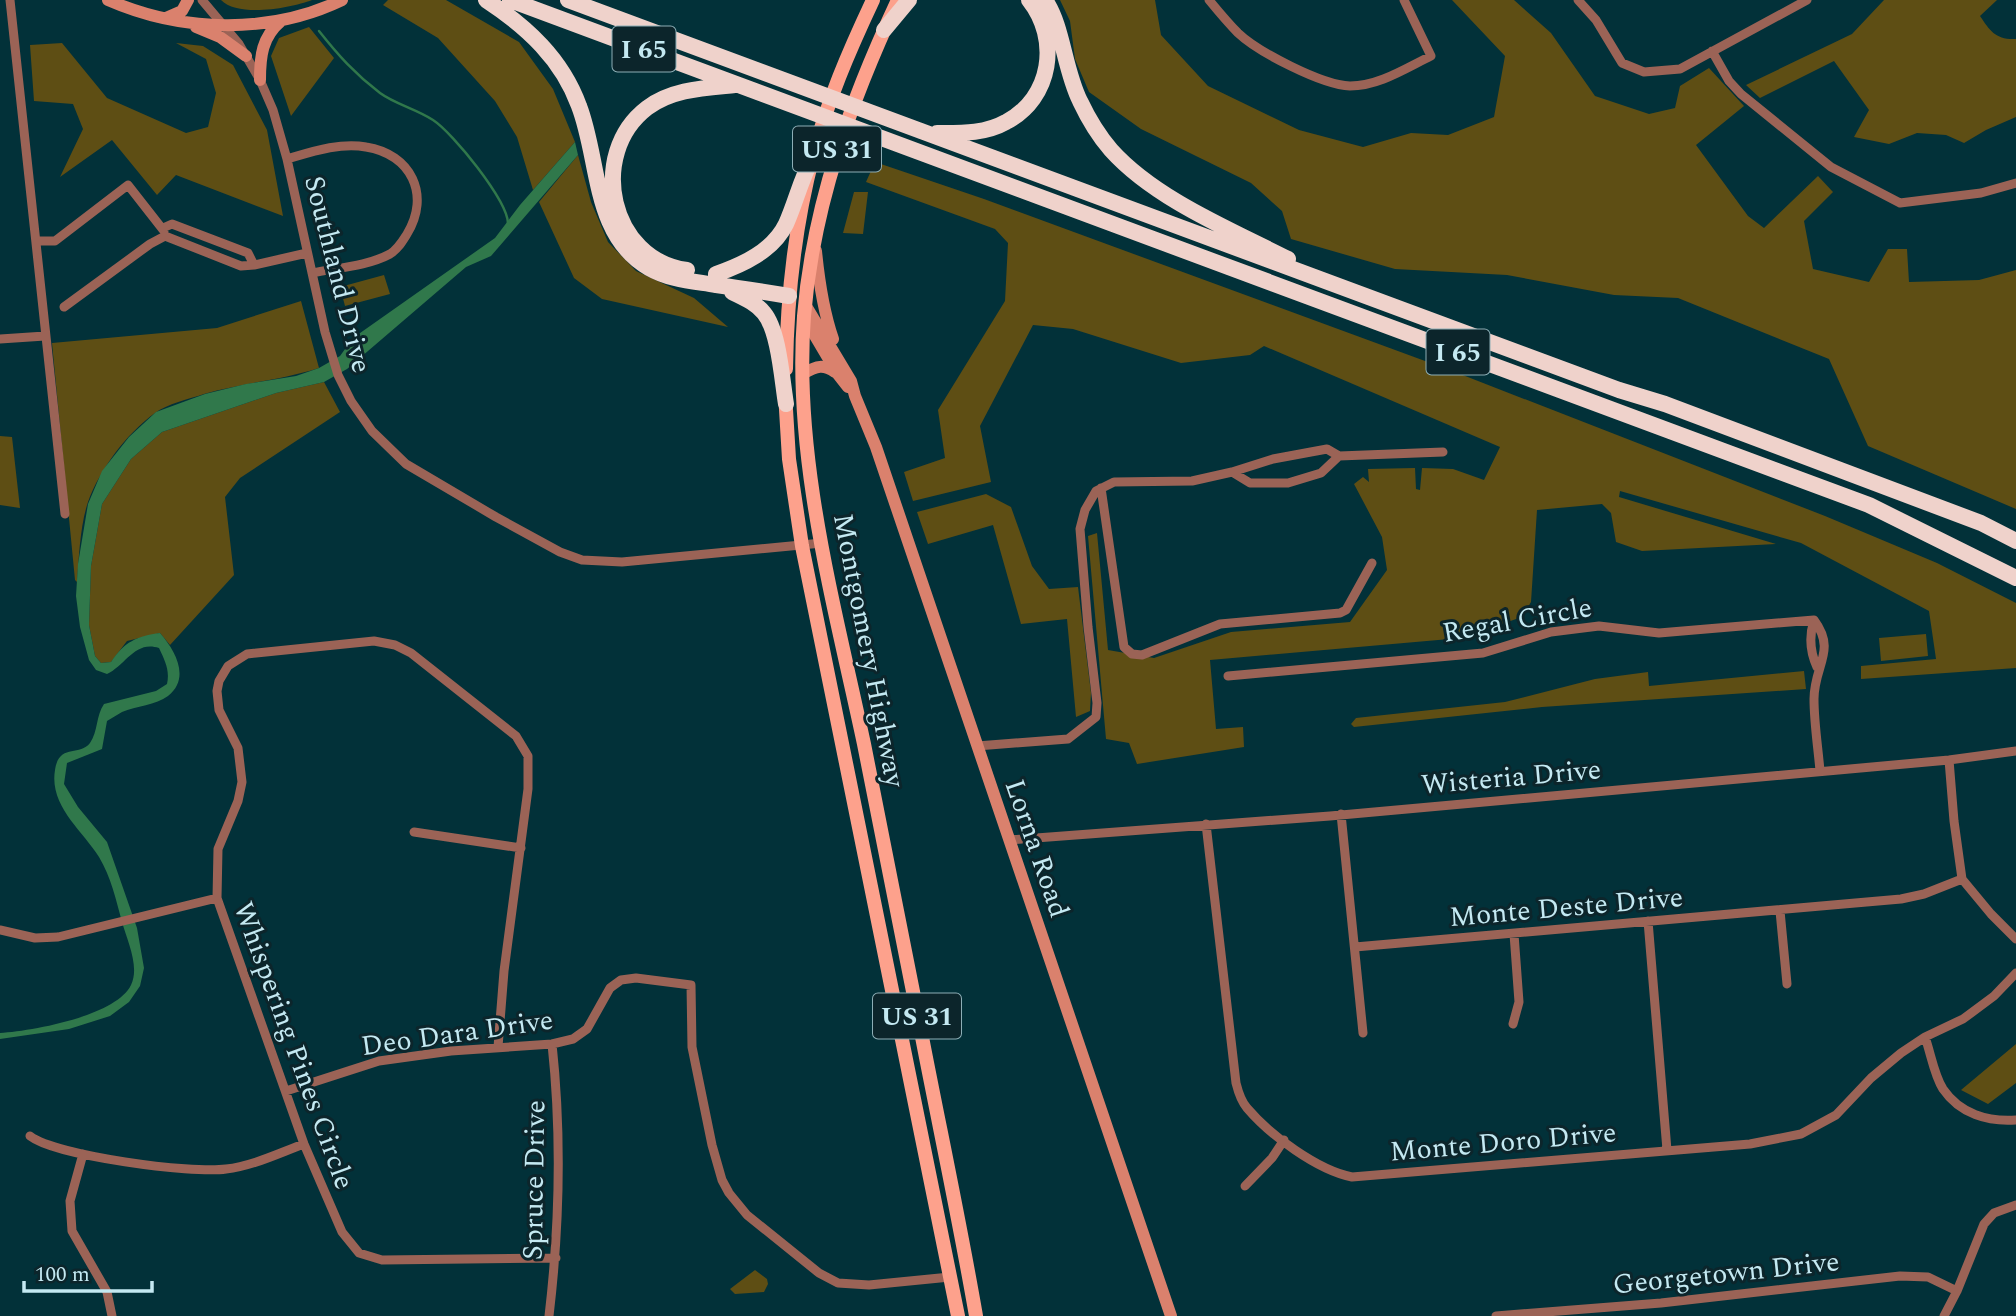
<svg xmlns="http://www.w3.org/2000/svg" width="2016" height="1316" font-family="Spectral,serif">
	<rect width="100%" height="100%" fill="#023139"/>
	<path fill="#5e4e14" d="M221,0H312C291,8 238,18 221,0Z
		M388,0H446L519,42L553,89L575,142L533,190L517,137L495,101L438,38L383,5Z
		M1060,0H1155L1161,35L1208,86L1299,130L1363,147L1411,133L1448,135L1494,117L1505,56L1452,0H1514L1551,33L1595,96L1649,114L1675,108L1680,86L1709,68L1744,106L1696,145L1748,216L1764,228L1818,176L1833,192L1804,221L1813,269L1869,282L1888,249H1907L1909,282L1979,280L2016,270V509L1868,446L1829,359L1678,298L1614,295L1507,275L1395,269L1291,239L1282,211L1251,183L1141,129L1089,92L1075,59L1070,21Z
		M1884,0H1997L1980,16C1990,31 1996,40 2016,39V117L1986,130L1964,143L1946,135L1917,133L1889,144L1854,137L1869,110L1834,61L1760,98L1746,85L1852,34Z
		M309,27L334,58L291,116L271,56L279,38Z
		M62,43L107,98L186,133L208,127L216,93L206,59L176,43L203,46L233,65L267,130L283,216L176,175L157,195L112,140L60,177L83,129L73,104L34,101L30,45Z
		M578,155L591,202L608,242L636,271L694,298L728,327L602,299L574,278L539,202Z
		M875,162L984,199L1455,372L1825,516L1937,563L2016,603V668L1861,679V666L1936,659L1929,611L1801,543L1620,491L1619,497L1776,544L1642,551L1616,542L1611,513L1602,504L1537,510L1531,602L1522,617L1461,638L1210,660L1216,729L1243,727L1244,747L1137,764L1129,743L1106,739L1088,536L1097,533L1108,650L1154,658L1231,632L1350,622L1387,570L1382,537L1354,484L1363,477L1369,482L1368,469L1415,468L1416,489L1420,490L1422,468L1453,469L1484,480L1500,447L1264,346L1250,355L1181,363L1073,329L1033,325L980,426L991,482L913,501L904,472L945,458L938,410L1005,301L1008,243L995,229L866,182Z
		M854,192H868L863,234L843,233Z
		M384,275L390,294L345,306L340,287Z
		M301,301L319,368C282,380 242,383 204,394C189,399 167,404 155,413C126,434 100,469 88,502C80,526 79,557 77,582L75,580L52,343L217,328Z
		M324,382L340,412L240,478L225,497L234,575L170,645L160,633L127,641L111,662L101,663L95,656L89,625L91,566L102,504L131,459L162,432L276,393Z
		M0,436L12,437L20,508L0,505Z
		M986,494L1011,507L1032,566L1049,589L1078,587L1091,693L1090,711L1076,717L1067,619L1021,624L993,525L928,544L917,512Z
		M1926,634L1928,656L1881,661L1879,638Z
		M1804,671L1806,689L1542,707L1354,727L1351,724L1356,718L1505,702L1595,679L1648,672L1649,686Z
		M2016,1044V1083L1988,1104L1961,1090Z
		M755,1270L767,1279L768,1284L764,1292L735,1294L730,1289Z"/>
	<path fill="#30784b" d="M575,142L578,155L491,256L466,267L347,369L324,382L276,393L162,432L131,459L102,504L91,566L89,625L95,656L101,663L111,662C124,642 137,636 160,633C175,650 191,678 168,696C156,705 136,706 122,712C117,715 112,718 107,721L102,749L67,763L64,784L78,807L107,842L137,928L144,968L140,986L129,1002L110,1016L69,1029L0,1039V1033C32,1031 116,1016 131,985C140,967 127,940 122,922C116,900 111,877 99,857C82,830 49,806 55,770C59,743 79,757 90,743C98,732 96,715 104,704L156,691L167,684C170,670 165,661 159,648C135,640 126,665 107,674L96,670L89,660L80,627L76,596L78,564L88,504L102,471L129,437L156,412L205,394L246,384L296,376L319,368L340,356L353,338L495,238L520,205Z"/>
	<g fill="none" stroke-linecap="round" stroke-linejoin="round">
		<path stroke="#30784b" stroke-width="2.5" d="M319,31C338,55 355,74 380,93C395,104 416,109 433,120C453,133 507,200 508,223"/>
		<path stroke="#9b6356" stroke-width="9" d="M10,0L65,514
			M202,0L239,44L260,80L273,110L287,159L325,332L338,375L351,401L372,431L406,464L496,517L560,552L582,560L622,562L822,543
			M1209,0C1218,11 1228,23 1238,33C1258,52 1322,85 1350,86C1379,86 1406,68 1431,56L1404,0
			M1578,0L1596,20L1622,63L1644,72L1680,69L1807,0
			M1712,51L1729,81L1741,94L1831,167L1900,203L1981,193L2016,183
			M287,159C311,152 340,142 366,147C411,154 431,195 407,234C402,242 398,249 390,254C368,266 336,268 312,273
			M163,228L172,224L248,253L254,265L241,266L165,236
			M36,241H55L128,185L164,231
			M254,265L307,253
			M64,307L150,244L165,236
			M0,339L45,336
			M1232,472L1250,483H1288L1321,473L1339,456
			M1101,488L1124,647L1132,654L1142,655L1220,624L1340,613L1346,610L1372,563
			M1817,667C1810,652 1809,636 1814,620C1837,651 1814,665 1814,699C1814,723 1818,747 1820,771
			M1228,676L1483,653L1551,632L1599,626L1659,633L1814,620
			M977,746L1068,739L1096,717L1097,703L1088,627L1080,529L1085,510L1096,491L1114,482L1192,481L1232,472L1273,459L1327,449L1339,456L1443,452
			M1949,760L1954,821L1962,879L1991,914L2016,939
			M1341,814L1363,1033
			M1206,824L1236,1083C1238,1091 1241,1101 1247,1108C1270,1135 1317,1170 1352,1177L1750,1144L1801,1134L1836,1115L1871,1078L1901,1053L1925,1037L1963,1019L1994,996L2016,973
			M414,832L521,848
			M1009,840L1330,816L1949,760L2016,751
			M1780,911L1787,984
			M1648,921L1667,1150
			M0,930L35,938L58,937L217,898
			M1355,947L1901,899L1924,894L1962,879
			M1513,1024L1519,1002L1514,934
			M1925,1037C1931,1054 1934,1075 1943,1089C1960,1114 1988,1122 2016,1120
			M498,1047L504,971L528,789V756L516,736L411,653L395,645L374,641L247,654L228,666L219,681L217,691L219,710L238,748L242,782L238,801L218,849L217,898L304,1144L342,1232L359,1253L382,1260L556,1258
			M286,1091L379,1061L451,1051L552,1044L573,1039L587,1029L610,988L621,980L636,978L691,985L692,1047L712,1145L722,1180L729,1193L747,1215L819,1273L838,1283L869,1285L950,1277
			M30,1136C56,1156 192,1174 226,1169C253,1166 279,1153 304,1144
			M83,1154L70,1201L72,1231L107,1292L112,1316
			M1245,1186L1272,1158L1284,1140
			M549,1316C560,1223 562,1137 552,1044
			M1496,1316L1661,1303L1900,1276L1928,1277L1957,1291
			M1944,1316L1957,1291L1984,1224L1994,1213L2016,1205"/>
		<path stroke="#da816d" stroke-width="12" d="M108,0C181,32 269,35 342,0
			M166,18L182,11L188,0
			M196,27L220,37L246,56
			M260,80C260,56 262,37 281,21
			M816,251C819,282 823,310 833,339
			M806,306L851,381L855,396L876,447L1171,1316
			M811,329L837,373L848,387
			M804,373C817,366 823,364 835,372"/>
		<path stroke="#fda18c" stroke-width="14" d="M898,0C851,100 813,205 804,316C793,458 835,607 864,744C884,842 902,939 922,1037C940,1130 960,1223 976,1316
			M786,369C787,297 795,225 813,156C827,102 849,51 873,0
			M785,393L789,459L802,546L958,1316"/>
		<path stroke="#efd2cb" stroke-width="16" d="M486,0C527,27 562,59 579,106C600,160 592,235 649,268C670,280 692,281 716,285C740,288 765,292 789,296
			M510,0L1869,505L2016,578
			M568,0L1619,390L1665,404L1981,523L2016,541
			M1045,0C1063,26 1064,69 1080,101C1088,118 1098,135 1111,150C1155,199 1231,230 1288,259
			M884,30L909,0
			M937,133C960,133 985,134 1006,122C1052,98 1060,39 1029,0
			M687,270C610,260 587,154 647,108C672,89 705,88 735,85
			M716,274C742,265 773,251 786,224C796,202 801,178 813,157
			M732,292C744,298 756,303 764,313C779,331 782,380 786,404"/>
	</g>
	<g text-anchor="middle" stroke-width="6" stroke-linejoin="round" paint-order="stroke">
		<g fill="#0c252b" stroke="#8daeb6" stroke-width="2">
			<rect x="612.5" y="26.5" width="63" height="45" rx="5"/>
			<rect x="793" y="126.5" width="88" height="45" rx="5"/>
			<rect x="1426.5" y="329.5" width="63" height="45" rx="5"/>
			<rect x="873" y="993.5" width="88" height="45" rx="5"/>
		</g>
		<g font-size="26" font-weight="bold" fill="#c4e9f2">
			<text x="644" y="58">I 65</text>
			<text x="837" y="158">US 31</text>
			<text x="1458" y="361">I 65</text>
			<text x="917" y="1025">US 31</text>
		</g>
		<g font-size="28" fill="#c4e9f2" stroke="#0c252b">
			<text transform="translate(339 274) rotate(76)" y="10">Southland Drive</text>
			<text transform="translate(1517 619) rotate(-10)" y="10">Regal Circle</text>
			<text transform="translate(870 650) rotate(79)" y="10">Montgomery Highway</text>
			<text transform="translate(1511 776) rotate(-5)" y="10">Wisteria Drive</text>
			<text transform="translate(1038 848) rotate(71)" y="10">Lorna Road</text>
			<text transform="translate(1566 906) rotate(-5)" y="10">Monte Deste Drive</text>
			<text transform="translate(457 1032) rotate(-8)" y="10">Deo Dara Drive</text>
			<text transform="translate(295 1045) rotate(70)" y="10">Whispering Pines Circle</text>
			<text transform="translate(1503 1141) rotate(-5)" y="10">Monte Doro Drive</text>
			<text transform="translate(533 1180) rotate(-89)" y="10">Spruce Drive</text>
			<text transform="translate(1726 1272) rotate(-6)" y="10">Georgetown Drive</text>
		</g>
	</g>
	<path d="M24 1281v10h128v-10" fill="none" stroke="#c4e9f2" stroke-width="3.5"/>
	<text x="35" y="1281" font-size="21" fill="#c4e9f2" stroke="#0c252b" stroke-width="5" paint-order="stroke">100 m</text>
</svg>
